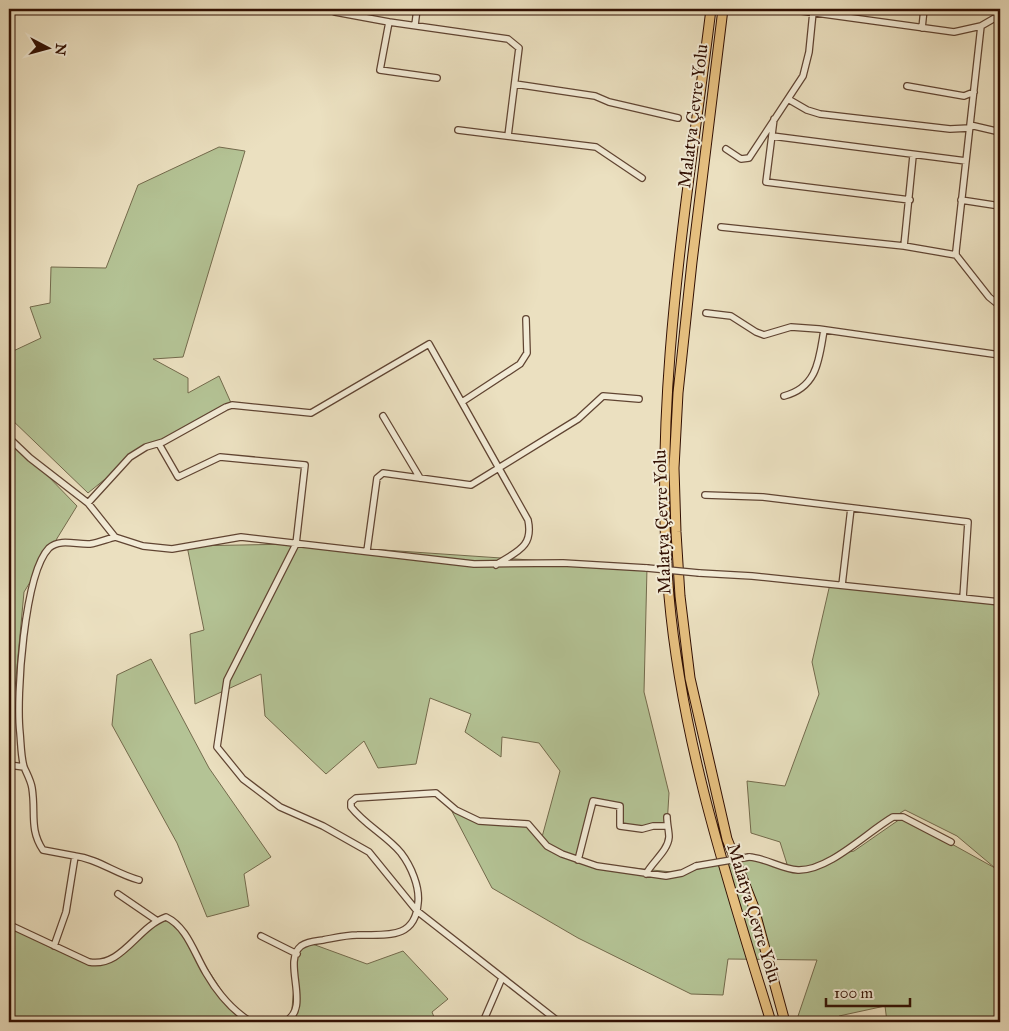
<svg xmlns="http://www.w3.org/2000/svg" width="1009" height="1031" font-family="'IM FELL Great Primer',serif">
	<rect width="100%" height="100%" fill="#ebe0c0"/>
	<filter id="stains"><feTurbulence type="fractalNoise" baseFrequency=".004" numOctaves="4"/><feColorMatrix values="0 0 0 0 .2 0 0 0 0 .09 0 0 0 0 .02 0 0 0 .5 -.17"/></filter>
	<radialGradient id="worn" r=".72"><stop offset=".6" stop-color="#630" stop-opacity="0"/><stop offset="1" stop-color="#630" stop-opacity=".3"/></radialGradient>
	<path fill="#b4c395" stroke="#736a4c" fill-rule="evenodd" d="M219,147L245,151L183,357L153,359L188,378V393L219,376L232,405L137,453L88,493L9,417V353L41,338L30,307L50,303L51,267L106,268L138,185Z
		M9,436L77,506L24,592L13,710L9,712Z
		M296,544L647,568L644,692L669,793L667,826H620V806L593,801L579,857L592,864L682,873L749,857L776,865L787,864L780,842L751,833L747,781L785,786L819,694L812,662L830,584L1000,602V1022H887L885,1006L839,1016V1022H796L817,960L728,959L723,995L691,994L578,938L492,888L446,800L456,810L479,821L528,824L542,837L560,771L539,743L502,737L501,757L465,732L471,714L430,698L416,764L378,768L364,741L326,774L265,716L261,674L195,704L190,634L204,630L187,546ZM905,810L957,836L995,868L903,817L854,851L834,855Z
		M151,659L209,768L271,857L244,874L249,906L207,917L177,843L112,725L117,675Z
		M156,920H172L186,936L231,1005L251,1022H9V922L89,962L112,961Z
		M307,942L367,964L403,951L448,999L432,1012L436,1022H261L291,1019L297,954Z"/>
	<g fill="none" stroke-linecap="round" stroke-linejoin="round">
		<g stroke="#604432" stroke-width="8">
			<path id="minor" d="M787,9L954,32L981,26L1000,15
				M335,12L389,22L508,39L519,48L508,136
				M389,22L380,70L437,78
				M415,25L417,9
				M981,26L956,251V255L989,297L1000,306
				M922,28L924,9
				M515,84L595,96L609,102L678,118
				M907,86L964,96L974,92
				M788,99L807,110L820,114L950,129L970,128
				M774,119L766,182L910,200
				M970,125L1000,132
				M458,130L596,147L642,178
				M772,136L966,161
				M726,149L741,159L749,158L803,76L809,52L813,12
				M961,200L1000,206
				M721,227L904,246L956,255
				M904,246L913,156
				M706,313L731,316L756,332L764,335L791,327L819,329L1000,355
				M784,396C818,387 819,359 824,330
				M462,402L520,364L527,353L526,319
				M383,416L420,478
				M9,438L30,458L88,503L115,537L143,546L172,549L241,537L474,564L563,563L647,568
				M159,444L178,477L220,457L305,465L296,544L227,680L217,747L243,779L280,807L323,826L369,852L417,911L559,1022
				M705,495L763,497L968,522L963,598
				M88,503L130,457L146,447L163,442L226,407L232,405L311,413L429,344L528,520C534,548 515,552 496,565
				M367,551L377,478L383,473L471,485L578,419L603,396L639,399
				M699,573L752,576L1000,602
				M842,585L851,508
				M9,765L24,767
				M75,856C98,859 116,874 139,880
				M749,857C766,858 781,869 798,870C829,871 867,832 893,817H903L951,842
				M578,860L593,801L620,806V826L642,829L653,826H667
				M646,874C652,862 668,851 669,837C669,831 667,824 667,817
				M118,894L156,920
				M9,922L12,926L89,962C122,968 137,927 166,917C187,927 194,953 206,973C217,992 233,1011 251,1022
				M261,936L297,954
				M54,946L66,912L75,856L43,850C29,829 36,813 32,788C31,781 27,774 24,767C21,757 21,744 20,733C16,697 24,574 49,548C60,538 77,545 90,544C98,543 107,539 115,537
				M284,1022C313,1009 281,962 301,946C308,941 315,941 323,940C334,938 346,935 357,935C384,934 415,941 418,903C420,887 411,866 401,853C387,836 365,825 351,807V802L356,798L436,793L456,810L479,821L528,824L547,846L562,854L597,866L666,876L682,873L696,866
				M483,1022L502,978"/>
		</g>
		<g stroke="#321003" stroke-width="11">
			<path id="highway" d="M711,9C687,203 652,400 669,596C682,743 728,882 771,1022
				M723,9L692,262L678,393L674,468L676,532L680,596L690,678L727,839L753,905L785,1022"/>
		</g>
		<use href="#minor" stroke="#f2ebd6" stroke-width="5.5"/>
		<use href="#highway" stroke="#e6c080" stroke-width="9"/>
		<g stroke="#604432" stroke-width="8" stroke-linecap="butt">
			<path id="minor-bridge" d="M647,568L699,573
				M696,866L749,857"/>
		</g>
		<use href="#minor-bridge" stroke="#f2ebd6" stroke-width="5.5"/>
	</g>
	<g text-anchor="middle" stroke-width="4" stroke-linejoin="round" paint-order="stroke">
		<g font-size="18" fill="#321003" stroke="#f2ebd6">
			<text transform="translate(693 116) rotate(-83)" y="6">Malatya Çevre Yolu</text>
			<text transform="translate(662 522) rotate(-92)" y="6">Malatya Çevre Yolu</text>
			<text transform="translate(754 913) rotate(73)" y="6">Malatya Çevre Yolu</text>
		</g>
	</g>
	<rect width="1009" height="1031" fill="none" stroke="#ebe0c0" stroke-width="30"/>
	<rect x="10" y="10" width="989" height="1011" fill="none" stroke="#321003" stroke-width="2.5"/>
	<rect x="15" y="15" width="979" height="1001" fill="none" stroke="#321003"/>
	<g transform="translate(48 48) rotate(96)" stroke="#f2ebd6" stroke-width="4" paint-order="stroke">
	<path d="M0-4L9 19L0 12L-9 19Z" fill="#321003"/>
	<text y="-8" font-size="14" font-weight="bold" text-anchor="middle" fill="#321003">N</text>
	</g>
	<path d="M826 998v8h84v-8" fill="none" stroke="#321003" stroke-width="2.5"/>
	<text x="834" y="998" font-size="15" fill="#321003" stroke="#f2ebd6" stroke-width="4" paint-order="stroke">100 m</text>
	<rect width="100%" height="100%" filter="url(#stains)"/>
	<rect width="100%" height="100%" fill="url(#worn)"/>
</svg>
